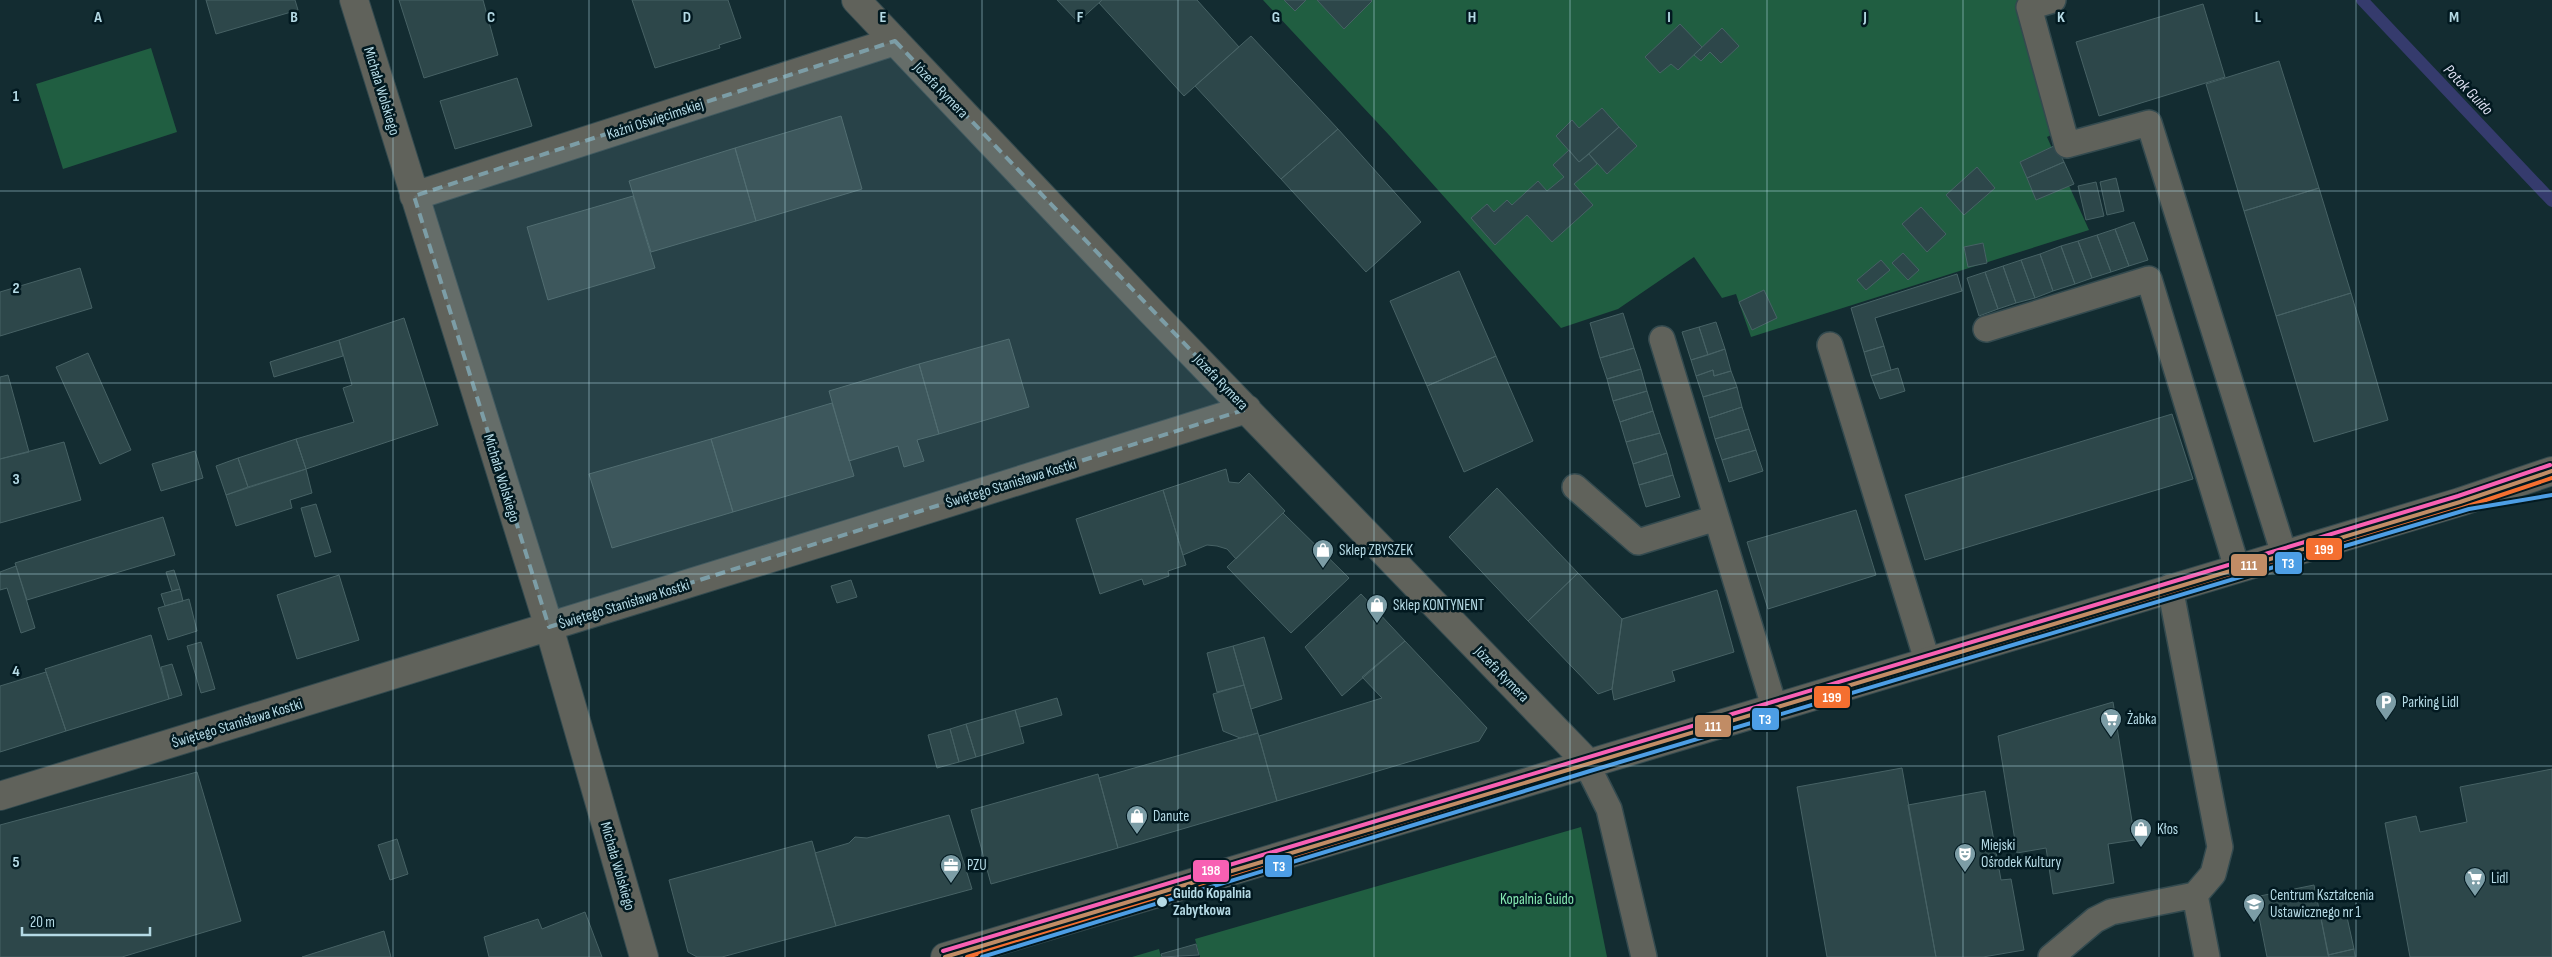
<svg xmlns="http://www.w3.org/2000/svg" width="2552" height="957" font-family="'Sofia Sans Condensed',sans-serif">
	<rect width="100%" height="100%" fill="#132c31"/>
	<path fill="#205e41" d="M1263,0H2025L2064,129L2047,137L2089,230L1751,337L1736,294L1722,298L1694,257L1618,309L1561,328L1389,135Z
		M151,48L177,132L63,169L36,84Z
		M1581,827L1607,957H1200L1195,939Z
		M1159,949L1161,957H1132Z"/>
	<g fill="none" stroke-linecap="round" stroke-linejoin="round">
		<path stroke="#353b6d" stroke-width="12" d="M2362,0L2552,201"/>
	</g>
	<path fill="#2d474a" stroke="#476265" d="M206,0H295L298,10L216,34Z
		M399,0H483L498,55L424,78Z
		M632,0H728L741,38L719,45L720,48L655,68Z
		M1057,0H1102L1078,22Z
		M1102,0H1197L1239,47L1184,96L1099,3Z
		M1284,0H1306L1295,11Z
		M1317,0H1371L1372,1L1344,29Z
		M2203,4L2225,77L2099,116L2076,42Z
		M1680,24L1702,47L1678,70L1671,64L1660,73L1645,57Z
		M1722,28L1739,46L1721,63L1710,52L1701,61L1694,55Z
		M1251,36L1338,129L1281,179L1195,86Z
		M2279,61L2319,188L2244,211L2206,84Z
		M517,78L532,126L455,149L440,101Z
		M1602,108L1619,127L1579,162L1556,136L1572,120L1579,128Z
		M841,116L862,189L756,221L735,148Z
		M1619,127L1637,146L1607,174L1589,154Z
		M1338,129L1421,222L1366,272L1281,179Z
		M2056,145L2064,162L2027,178L2020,162Z
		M735,148L756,221L651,252L629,181Z
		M1569,150L1579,162L1589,154L1597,164L1574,184L1593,205L1552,242L1527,215L1495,245L1471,218L1487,204L1494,212L1507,200L1512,205L1538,181L1547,191L1564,177L1553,165Z
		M2064,162L2074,184L2036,200L2027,178Z
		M1977,167L1995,188L1964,215L1946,195Z
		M2116,178L2124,211L2107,215L2100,182Z
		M2096,182L2104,216L2086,220L2078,186Z
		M2319,188L2351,293L2276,316L2244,211Z
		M633,196L655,268L548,300L527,227Z
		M1921,207L1946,234L1927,252L1902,224Z
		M2134,222L2148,260L2129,266L2115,229Z
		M2115,229L2129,266L2111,272L2097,235Z
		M2097,235L2111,272L2092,278L2078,241Z
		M2078,241L2092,278L2075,284L2061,246Z
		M1983,243L1987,263L1968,267L1964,247Z
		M2061,246L2075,284L2053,291L2040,254Z
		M1903,253L1919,270L1908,280L1892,263Z
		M2040,254L2053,291L2035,298L2021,260Z
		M1881,260L1890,270L1866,290L1857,280Z
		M2021,260L2035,298L2016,303L2003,266Z
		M2003,266L2016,303L1998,309L1985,272Z
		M80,268L92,308L0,336V292Z
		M1459,271L1496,356L1427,386L1390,301Z
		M1985,272L1998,309L1979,316L1967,278Z
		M1957,274L1962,291L1875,318L1884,346L1864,352L1851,308Z
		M1764,290L1777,318L1752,330L1739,302Z
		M2351,293L2388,420L2314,442L2276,316Z
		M1623,313L1634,348L1600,358L1590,323Z
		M404,318L438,425L306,469L296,439L354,422L343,388L352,385L339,340Z
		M1716,322L1725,349L1708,355L1699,327Z
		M1699,327L1708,355L1691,360L1682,332Z
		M1009,339L1029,407L939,434L919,364Z
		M339,340L343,356L274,377L270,362Z
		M1884,346L1891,370L1871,376L1864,352Z
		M1634,348L1641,369L1607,379L1600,358Z
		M1725,349L1731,371L1714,376L1713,370L1696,376L1691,360Z
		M88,353L131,450L100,464L56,367Z
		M1496,356L1533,441L1464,472L1427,386Z
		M919,364L939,434L917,440L924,461L904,467L898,446L849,461L829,391Z
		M1898,368L1905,391L1880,399L1871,376Z
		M1641,369L1647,391L1613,401L1607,379Z
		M1713,370L1714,376L1731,371L1737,387L1703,397L1696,376Z
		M8,375L29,452L0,459V377Z
		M1737,387L1742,407L1709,418L1703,397Z
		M1647,391L1653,411L1620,422L1613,401Z
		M832,403L854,476L733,512L711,439Z
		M1742,407L1749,429L1715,439L1709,418Z
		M1653,411L1660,433L1626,442L1620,422Z
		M2172,414L2193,479L1925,560L1905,495Z
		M1749,429L1756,450L1722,460L1715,439Z
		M1660,433L1667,453L1633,464L1626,442Z
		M296,439L306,469L248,487L238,458Z
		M711,439L733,512L612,548L589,474Z
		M64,442L81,500L0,523V459Z
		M1756,450L1763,471L1729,482L1722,460Z
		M195,451L203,478L161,491L152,464Z
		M1667,453L1673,475L1639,485L1633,464Z
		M238,458L248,487L226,495L216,466Z
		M306,469L312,493L290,500L292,508L236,526L226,495Z
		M1226,469L1229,482L1239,483L1249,473L1285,511L1236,559L1227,549L1217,546L1207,545L1183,555L1163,490Z
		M1673,475L1680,497L1646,507L1639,485Z
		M1497,488L1578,573L1528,621L1449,537Z
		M1163,490L1186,565L1168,571L1169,576L1144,585L1142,579L1100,594L1076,519Z
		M316,504L331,552L315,557L301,508Z
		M1856,510L1876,575L1768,609L1747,542Z
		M1283,513L1349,578L1291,633L1227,567Z
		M163,517L175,555L27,600L15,563Z
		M16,566L35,628L21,633L7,588L0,590V572Z
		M174,570L180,589L172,591L166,572Z
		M1578,573L1622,619L1612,689L1598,694L1528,621Z
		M339,575L359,640L297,659L277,595Z
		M851,580L857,597L837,603L831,586Z
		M180,589L183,601L165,606L161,594Z
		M1717,590L1734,652L1672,671L1675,681L1614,700L1612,689L1622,619Z
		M1361,594L1405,641L1342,696L1305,647Z
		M189,599L197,631L168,640L158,608Z
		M151,635L169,699L66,731L45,669Z
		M1264,637L1282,699L1251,709L1233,646Z
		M1405,641L1487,728L1479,741L1277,801L1259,736L1382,698L1362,677Z
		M201,642L215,689L201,693L187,646Z
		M1233,646L1244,685L1217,692L1207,653Z
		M172,664L182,695L169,699L161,667Z
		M46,672L66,731L0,752V686Z
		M1244,685L1258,733L1240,738L1223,731L1213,694Z
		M1057,698L1062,715L1020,727L1015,710Z
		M2113,702L2135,840L2108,844L2114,883L2053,894L2046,848L2017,853L1998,736Z
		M1015,710L1024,743L976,757L966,724Z
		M966,724L976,757L959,762L950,729Z
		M950,729L959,762L937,768L928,735Z
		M1258,733L1277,801L1118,848L1099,778Z
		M1902,768L1936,957H1827L1797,787Z
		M2552,769V957H2410L2385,823L2416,816L2420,832L2467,822L2460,787Z
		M197,772L241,921L122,957H0V825Z
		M1098,774L1118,848L991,884L971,810Z
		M1985,791L2001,880L2011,879L2024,950L1983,957H1936L1908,805Z
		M949,815L972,889L836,926L815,853L849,843L855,837L867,838Z
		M397,839L408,874L390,880L378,845Z
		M812,841L836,926L722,957H697L688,952L669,880Z
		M2314,885L2329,957H2267L2255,897Z
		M2345,908L2354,949L2328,955L2320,913Z
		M585,912L602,957H489L484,937L538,919L542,929Z
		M384,931L391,957H302Z
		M1196,944L1199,955L1162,957L1161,954Z
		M2354,949L2355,957H2329L2328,955Z"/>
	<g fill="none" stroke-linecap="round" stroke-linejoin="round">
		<g stroke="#334a4f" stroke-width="28">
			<path id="service" d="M2053,0L2029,7L2067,145L2149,123L2284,554
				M1986,329L2149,279L2237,568
				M1662,339L1774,706
				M1830,345L1927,660
				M1575,487L1638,542L1716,518
				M1588,763L1590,771L1609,809L1644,957
				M2195,895L2207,957
				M2051,957L2095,920L2111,912L2195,895L2213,874L2220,847L2170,587"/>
		</g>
		<g stroke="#334a4f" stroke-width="30">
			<path id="minor" d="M354,0L549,627L644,957
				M856,0L1149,309L1588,763
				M414,196L895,41
				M0,796L852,533L1247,409"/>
		</g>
		<g stroke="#334a4f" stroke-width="30">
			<path id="tertiary" d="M945,957L2460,502L2552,471"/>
		</g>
		<use href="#service" stroke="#60625b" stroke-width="25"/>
		<use href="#minor" stroke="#60625b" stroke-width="28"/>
		<use href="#tertiary" stroke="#60625b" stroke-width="28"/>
		<g stroke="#021920" stroke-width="8">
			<path id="bus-1" d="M945,957L2460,502L2552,471"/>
		</g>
		<g stroke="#021920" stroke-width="8">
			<path id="bus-2" d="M967,957L2462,508L2552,478"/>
		</g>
		<g stroke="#021920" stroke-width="8">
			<path id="bus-3" d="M943,951L2458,496L2550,465"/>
		</g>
		<use href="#bus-1" stroke="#c18c65" stroke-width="4"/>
		<use href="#bus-2" stroke="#f46f30" stroke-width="4"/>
		<use href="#bus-3" stroke="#f860b3" stroke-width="4"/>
		<g stroke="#021920" stroke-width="8">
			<path id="tram-1" d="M982,957L1590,771L2469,509L2552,495"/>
		</g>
		<use href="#tram-1" stroke="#4d9ee5" stroke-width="4"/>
	</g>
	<path fill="#7c9da6" fill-opacity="0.2" stroke="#7c9da6" stroke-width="4" stroke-dasharray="10 6" stroke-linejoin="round" d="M895,41L1247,409L549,627L414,196Z"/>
	<path fill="none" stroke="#b5dae5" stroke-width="1" stroke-opacity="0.55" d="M196,0V957M393,0V957M589,0V957M785,0V957M982,0V957M1178,0V957M1374,0V957M1570,0V957M1767,0V957M1963,0V957M2159,0V957M2356,0V957M0,191H2552M0,383H2552M0,574H2552M0,766H2552"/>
	<defs>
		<g id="shop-pin" transform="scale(1.125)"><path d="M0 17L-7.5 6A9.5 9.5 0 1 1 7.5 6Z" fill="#7c9da6" stroke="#021920"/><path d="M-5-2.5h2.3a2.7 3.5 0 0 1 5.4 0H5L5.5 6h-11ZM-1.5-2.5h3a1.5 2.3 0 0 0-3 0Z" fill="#fff"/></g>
		<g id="parking-pin" transform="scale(1.125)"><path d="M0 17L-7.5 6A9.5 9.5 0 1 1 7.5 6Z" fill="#7c9da6" stroke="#021920"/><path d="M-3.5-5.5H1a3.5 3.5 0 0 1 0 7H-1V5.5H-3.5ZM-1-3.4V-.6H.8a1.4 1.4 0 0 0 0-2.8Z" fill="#fff"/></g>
		<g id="supermarket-pin" transform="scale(1.125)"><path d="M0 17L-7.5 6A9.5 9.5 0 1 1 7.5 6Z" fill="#7c9da6" stroke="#021920"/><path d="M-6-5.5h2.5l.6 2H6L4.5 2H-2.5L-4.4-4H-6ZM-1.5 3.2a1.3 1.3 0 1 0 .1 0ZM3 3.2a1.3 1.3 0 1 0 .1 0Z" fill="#fff"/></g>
		<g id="theatre-pin" transform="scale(1.125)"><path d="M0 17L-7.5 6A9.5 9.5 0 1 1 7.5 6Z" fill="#7c9da6" stroke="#021920"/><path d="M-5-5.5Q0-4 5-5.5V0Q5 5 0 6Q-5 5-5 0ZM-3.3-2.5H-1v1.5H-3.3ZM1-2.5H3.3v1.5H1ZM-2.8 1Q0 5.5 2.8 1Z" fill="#fff"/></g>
		<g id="office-pin" transform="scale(1.125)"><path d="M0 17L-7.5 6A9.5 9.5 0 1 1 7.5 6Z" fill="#7c9da6" stroke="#021920"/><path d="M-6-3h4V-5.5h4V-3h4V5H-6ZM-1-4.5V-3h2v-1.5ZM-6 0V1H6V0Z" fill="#fff"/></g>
		<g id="school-pin" transform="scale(1.125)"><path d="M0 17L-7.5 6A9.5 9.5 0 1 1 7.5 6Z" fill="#7c9da6" stroke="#021920"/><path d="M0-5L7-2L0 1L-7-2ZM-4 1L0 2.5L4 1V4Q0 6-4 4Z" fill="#fff"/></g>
	</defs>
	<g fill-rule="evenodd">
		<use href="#shop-pin" x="1323" y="550"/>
		<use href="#shop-pin" x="1377" y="605"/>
		<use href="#parking-pin" x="2386" y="702"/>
		<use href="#supermarket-pin" x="2111" y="719"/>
		<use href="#shop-pin" x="1137" y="816"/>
		<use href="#shop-pin" x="2141" y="829"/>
		<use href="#theatre-pin" x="1965" y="854"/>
		<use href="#office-pin" x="951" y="865"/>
		<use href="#supermarket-pin" x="2475" y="878"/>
		<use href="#school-pin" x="2254" y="904"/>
	</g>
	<circle fill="#b5dae5" stroke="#021920" stroke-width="2" cx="1162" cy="902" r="6"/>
	<g text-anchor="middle" stroke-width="5" stroke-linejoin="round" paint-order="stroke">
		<g font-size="15" fill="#b5dae5" stroke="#021920">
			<text transform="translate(941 90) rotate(46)" y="5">Józefa Rymera</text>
			<text transform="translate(382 91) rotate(73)" y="5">Michała Wolskiego</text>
			<text transform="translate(655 119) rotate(-18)" y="5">Kaźni Oświęcimskiej</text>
			<text transform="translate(1221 382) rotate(46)" y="5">Józefa Rymera</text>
			<text transform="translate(502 478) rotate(73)" y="5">Michała Wolskiego</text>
			<text transform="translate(1011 483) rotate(-17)" y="5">Świętego Stanisława Kostki</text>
			<text transform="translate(624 604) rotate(-17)" y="5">Świętego Stanisława Kostki</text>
			<text transform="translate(1502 674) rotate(46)" y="5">Józefa Rymera</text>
			<text transform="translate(237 723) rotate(-17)" y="5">Świętego Stanisława Kostki</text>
			<text transform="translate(618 866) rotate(74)" y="5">Michała Wolskiego</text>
		</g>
		<g font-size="15" fill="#b5dae5" stroke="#021920" text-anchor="start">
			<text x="1339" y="555">Sklep ZBYSZEK</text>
			<text x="1393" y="610">Sklep KONTYNENT</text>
			<text x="2402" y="707">Parking Lidl</text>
			<text x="2127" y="724">Żabka</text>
			<text x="1153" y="821">Danute</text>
			<text x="2157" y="834">Kłos</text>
			<text x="1981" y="850">Miejski<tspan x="1981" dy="17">Ośrodek Kultury</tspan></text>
			<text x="967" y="870">PZU</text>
			<text x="2491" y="883">Lidl</text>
			<text x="2270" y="900">Centrum Kształcenia<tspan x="2270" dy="17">Ustawicznego nr 1</tspan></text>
		</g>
		<g font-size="15" font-weight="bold" fill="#b5dae5" stroke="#021920" text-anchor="start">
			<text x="1173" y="898">Guido Kopalnia<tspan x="1173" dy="17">Zabytkowa</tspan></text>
		</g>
		<g font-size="15" fill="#85e8b1" stroke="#021920">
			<text x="1537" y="904">Kopalnia Guido</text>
		</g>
		<g font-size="16" font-style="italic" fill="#dcdff1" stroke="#021920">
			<text transform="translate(2469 89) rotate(46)" y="6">Potok Guido</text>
		</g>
	</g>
	<g font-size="16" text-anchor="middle" font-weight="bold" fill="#b5dae5" stroke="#021920" stroke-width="5" stroke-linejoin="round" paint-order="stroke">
		<text x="98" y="22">A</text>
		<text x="294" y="22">B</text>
		<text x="491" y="22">C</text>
		<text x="687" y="22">D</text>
		<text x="883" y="22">E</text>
		<text x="1080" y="22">F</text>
		<text x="1276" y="22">G</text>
		<text x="1472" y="22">H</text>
		<text x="1669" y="22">I</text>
		<text x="1865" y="22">J</text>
		<text x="2061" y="22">K</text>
		<text x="2258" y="22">L</text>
		<text x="2454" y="22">M</text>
		<text x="16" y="101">1</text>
		<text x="16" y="293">2</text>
		<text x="16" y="484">3</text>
		<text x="16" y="676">4</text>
		<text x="16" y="867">5</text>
	</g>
	<g stroke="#021920" stroke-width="2">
		<rect x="2305" y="537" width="38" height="24" rx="5" fill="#f46f30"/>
		<rect x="2274" y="551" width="29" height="24" rx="5" fill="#4d9ee5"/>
		<rect x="2230" y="553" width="38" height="24" rx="5" fill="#c18c65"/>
		<rect x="1813" y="685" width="38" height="24" rx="5" fill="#f46f30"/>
		<rect x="1751" y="707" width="29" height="24" rx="5" fill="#4d9ee5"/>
		<rect x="1694" y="714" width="38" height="24" rx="5" fill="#c18c65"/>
		<rect x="1264" y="854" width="29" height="24" rx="5" fill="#4d9ee5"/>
		<rect x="1192" y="859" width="38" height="24" rx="5" fill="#f860b3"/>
	</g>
	<g font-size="14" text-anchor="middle" font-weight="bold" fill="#fff">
		<text x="2324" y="554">199</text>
		<text x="2288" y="568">T3</text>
		<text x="2249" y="570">111</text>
		<text x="1832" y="702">199</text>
		<text x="1765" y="724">T3</text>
		<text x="1713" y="731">111</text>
		<text x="1279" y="871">T3</text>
		<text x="1211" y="875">198</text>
	</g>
	<path d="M22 927v8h128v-8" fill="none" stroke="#b5dae5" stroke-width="2.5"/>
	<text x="30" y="927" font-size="15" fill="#b5dae5" stroke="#021920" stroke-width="4" paint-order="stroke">20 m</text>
</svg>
